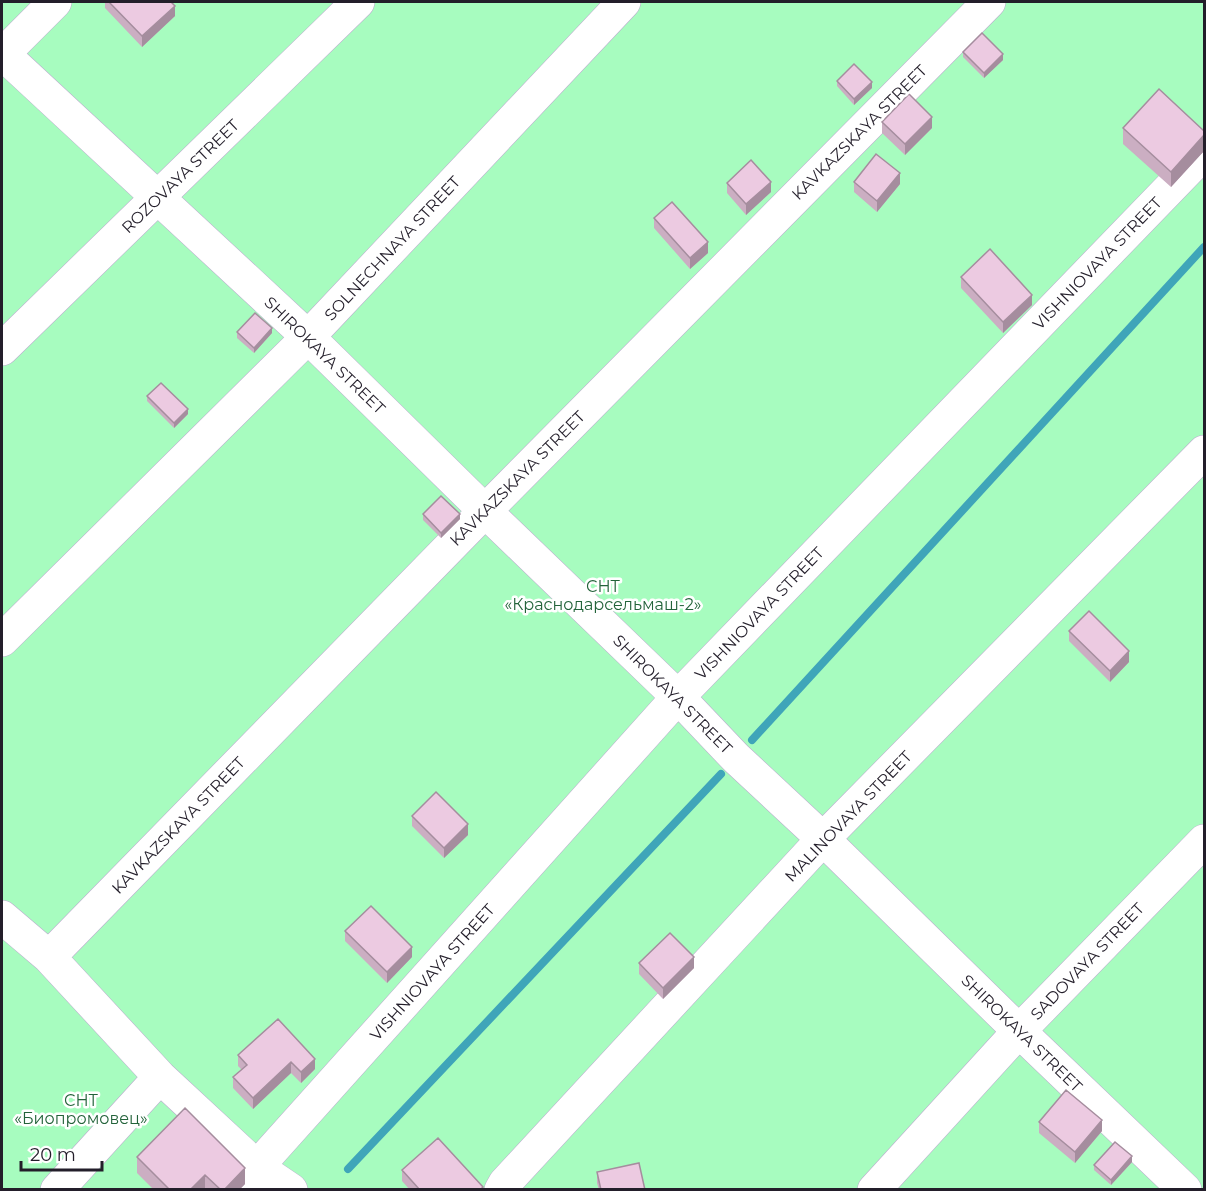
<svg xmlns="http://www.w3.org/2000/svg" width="1206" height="1191" font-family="Montserrat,sans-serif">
	<rect width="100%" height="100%" fill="#f6f3fa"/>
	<path fill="#a7fcbf" d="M2,2H1204V1189L2,1190Z"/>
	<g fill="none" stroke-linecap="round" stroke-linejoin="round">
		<path stroke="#3fa5b9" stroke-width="8" d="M752,740L1204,247
			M348,1169L721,774"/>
		<g stroke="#bbadce" stroke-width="34">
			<path id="minor" d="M2,53L308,337L485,511L678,697L736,758L823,839L1019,1031L1185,1190
				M2,55L55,2
				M2,349L358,2
				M2,640L308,337L624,2
				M2,917L49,957L160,1077L257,1167L291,1190
				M49,957L485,511L989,2
				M57,1190L160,1077
				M252,1190L257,1167L678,697L1204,153
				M501,1190L505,1183L823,839L1204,452
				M874,1190L1019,1031L1204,841"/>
		</g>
		<use href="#minor" stroke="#fff" stroke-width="33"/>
	</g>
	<path fill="#cbaec2" d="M105,2H171L175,16L142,47L105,8Z
		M963,52L1003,60L984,78L963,57Z
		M837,81L872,88L854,105L837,86Z
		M882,122L932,128L905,155L882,133Z
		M1123,128L1204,131V151L1171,187L1123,144Z
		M854,182L900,184L877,212L854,192Z
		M727,183L771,192L746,215L727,193Z
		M654,218L708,253L690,269L654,228Z
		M961,277L1032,305L1003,333L961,288Z
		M237,332L272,333L254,353L237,338Z
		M147,396L188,414L174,428L147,401Z
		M423,514L460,519L441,538L423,520Z
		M1069,631L1129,662L1110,682L1069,641Z
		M412,816L468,835L444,858L412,826Z
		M345,931L412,957L387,983L345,941Z
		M639,963L694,968L663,999L639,974Z
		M278,1019L315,1069L301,1083L291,1073L253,1109L233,1088V1077L242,1070L238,1066V1055Z
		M1039,1122L1102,1131L1075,1163L1039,1133Z
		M137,1157L245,1184L239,1190H154L137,1173Z
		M1132,1162L1111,1185L1094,1170V1165Z
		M402,1170L483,1190H410L402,1181Z
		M597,1172L645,1190H599L597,1183Z"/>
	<path fill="#a58d9e" d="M175,6V16L142,47V36Z
		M1003,54V60L984,78V73Z
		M872,82V88L854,105V99Z
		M932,117V128L905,155V144Z
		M1204,135V151L1171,187V172Z
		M900,173V184L877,212V201Z
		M771,182V192L746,215V204Z
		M708,242V253L690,269V258Z
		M1032,295V305L1003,333V322Z
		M272,328V333L254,353V348Z
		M188,409V414L174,428V423Z
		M460,514V519L441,538V533Z
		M1129,651V662L1110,682V671Z
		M468,824V835L444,858V848Z
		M412,947V957L387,983V972Z
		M694,957V968L663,999V988Z
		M315,1059V1069L301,1083V1072Z
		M291,1062V1073L253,1109V1098Z
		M1102,1120V1131L1075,1163V1152Z
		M1132,1156V1162L1111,1185V1180Z
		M245,1168V1184L239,1190H224Z
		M205,1175V1190H190Z"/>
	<path fill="#eccae1" stroke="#a58d9e" stroke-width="1.5" d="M109,2H171L175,6L142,36Z
		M982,33L1003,54L984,73L963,52Z
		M854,64L872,82L854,99L837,81Z
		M1159,89L1204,131V135L1171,172L1123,128Z
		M909,94L932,117L905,144L882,122Z
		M876,154L900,173L877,201L854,182Z
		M751,160L771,182L746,204L727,183Z
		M672,202L708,242L690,258L654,218Z
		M990,249L1032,295L1003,322L961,277Z
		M255,313L272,328L254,348L237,332Z
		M161,383L188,409L174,423L147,396Z
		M441,496L460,514L441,533L423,514Z
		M1089,611L1129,651L1110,671L1069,631Z
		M436,792L468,824L444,848L412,816Z
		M371,906L412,947L387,972L345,931Z
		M670,933L694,957L663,988L639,963Z
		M278,1019L315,1059L301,1072L291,1062L253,1098L233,1077L247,1065L238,1055Z
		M1066,1090L1102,1120L1075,1152L1039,1122Z
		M185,1108L245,1168L224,1190H221L205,1175L190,1190H170L137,1157Z
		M438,1138L483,1187L480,1190H420L402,1170Z
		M1115,1142L1132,1156L1111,1180L1094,1165Z
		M639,1163L645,1190H601L597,1172Z"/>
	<g text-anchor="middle" stroke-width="5" stroke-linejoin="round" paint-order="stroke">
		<g font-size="16" fill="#231e2a" stroke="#fff">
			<text transform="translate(859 132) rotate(-45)" y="6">KAVKAZSKAYA STREET</text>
			<text transform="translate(180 176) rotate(-44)" y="6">ROZOVAYA STREET</text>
			<text transform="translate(392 248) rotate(-47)" y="6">SOLNECHNAYA STREET</text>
			<text transform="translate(1097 263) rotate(-46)" y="6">VISHNIOVAYA STREET</text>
			<text transform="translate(325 355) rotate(44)" y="6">SHIROKAYA STREET</text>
			<text transform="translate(517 478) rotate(-45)" y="6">KAVKAZSKAYA STREET</text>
			<text transform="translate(759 613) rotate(-46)" y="6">VISHNIOVAYA STREET</text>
			<text transform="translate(673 694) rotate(45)" y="6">SHIROKAYA STREET</text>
			<text transform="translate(848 816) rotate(-46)" y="6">MALINOVAYA STREET</text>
			<text transform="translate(178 825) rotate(-46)" y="6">KAVKAZSKAYA STREET</text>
			<text transform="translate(1087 961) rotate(-46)" y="6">SADOVAYA STREET</text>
			<text transform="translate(432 972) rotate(-48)" y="6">VISHNIOVAYA STREET</text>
			<text transform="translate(1022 1033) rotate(44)" y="6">SHIROKAYA STREET</text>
		</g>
		<g font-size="16" fill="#23633a" stroke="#fff">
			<text x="603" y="592">СНТ<tspan x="603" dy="18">«Краснодарсельмаш-2»</tspan></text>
			<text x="81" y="1106">СНТ<tspan x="81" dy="18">«Биопромовец»</tspan></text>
		</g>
	</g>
	<rect width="1206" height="1191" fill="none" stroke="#231e2a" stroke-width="6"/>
	<path d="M21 1161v9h81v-9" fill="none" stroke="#231e2a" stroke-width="3"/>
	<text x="30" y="1161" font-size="18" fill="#231e2a" stroke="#ffffff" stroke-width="4.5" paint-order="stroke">20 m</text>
</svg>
